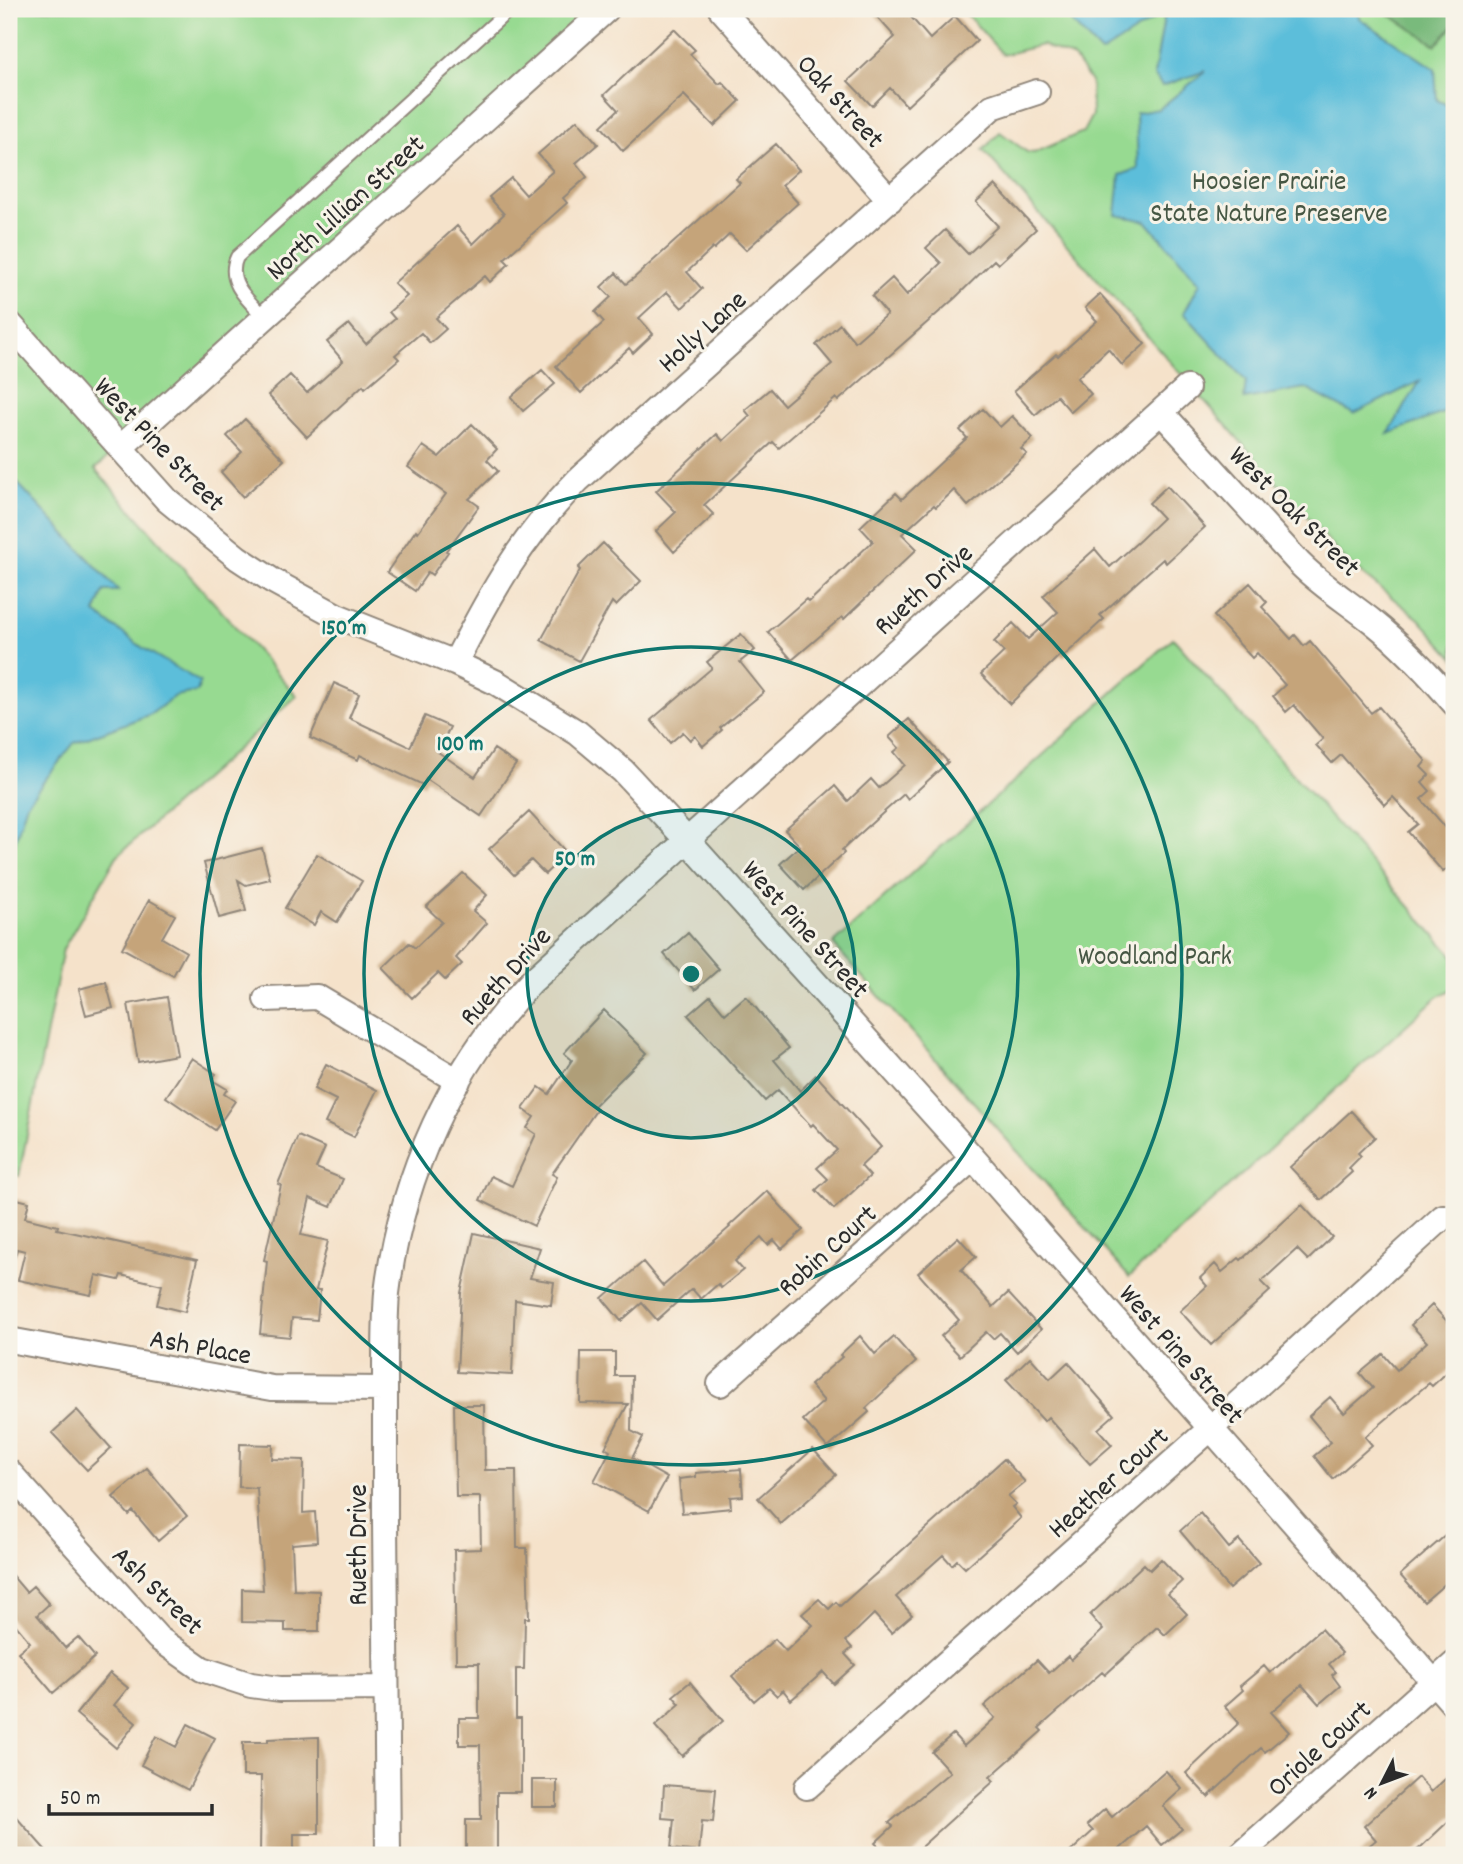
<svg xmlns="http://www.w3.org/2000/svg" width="1463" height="1864" font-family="Dekko,sans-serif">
	<rect width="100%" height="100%" fill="#f7f3e8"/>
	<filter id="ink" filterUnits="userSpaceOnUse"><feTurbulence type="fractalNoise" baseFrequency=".0143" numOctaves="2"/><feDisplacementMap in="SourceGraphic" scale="14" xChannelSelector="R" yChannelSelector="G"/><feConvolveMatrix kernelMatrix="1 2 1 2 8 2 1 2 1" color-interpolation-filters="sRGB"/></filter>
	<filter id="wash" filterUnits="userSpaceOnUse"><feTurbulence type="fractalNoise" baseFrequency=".00686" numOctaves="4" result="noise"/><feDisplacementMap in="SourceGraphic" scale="28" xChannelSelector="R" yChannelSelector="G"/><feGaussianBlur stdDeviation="1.57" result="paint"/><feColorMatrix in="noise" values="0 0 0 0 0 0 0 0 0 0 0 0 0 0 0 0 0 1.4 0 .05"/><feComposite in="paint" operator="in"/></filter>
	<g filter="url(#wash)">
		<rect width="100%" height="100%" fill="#f5e2ca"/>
		<path fill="#97da91" stroke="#61825e" stroke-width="2" d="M9,9H575L589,25L95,469L297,696L117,856L63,949L19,1176L9,1174Z
			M962,9H1454V658L1419,619L1347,562L983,150L1000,132L1027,152L1034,153L1083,132L1092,115L1091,82L1074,58L1042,45L1003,55Z
			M1173,638L1454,957V988L1436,998L1129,1277L833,944Z"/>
		<path fill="#79ba7b" stroke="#527253" stroke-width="2" d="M1381,9H1454V25L1436,45Z"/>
		<path fill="#5cbeda" stroke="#447482" stroke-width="2" d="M1059,9H1358L1359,18L1435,69L1437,100L1454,108V420L1448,411L1388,434L1420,381L1354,414L1305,388L1244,399L1246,381L1184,313L1200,283L1146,221L1116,215L1120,175L1138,169L1136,113L1159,109L1206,71L1162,86L1154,75L1165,12L1101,53Z
			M9,474L119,591H104L95,613L143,648L200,682L197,692L175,696L151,714L74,743L27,803L9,861Z"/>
		<g id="blocks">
			<path fill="#c5a47a" d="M870,9H904L930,39L955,16L977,41L907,106L890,88L872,106L848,81L895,37Z
				M674,29L695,50L690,54L719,84L722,82L740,101L714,126L684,95L623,151L601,126L618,110L604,95Z
				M577,120L598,144L576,163L587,177L563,198L567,203L504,259L509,264L490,282L485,276L436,318L446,329L430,343L421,333L395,355L399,359L365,388L363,385L307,437L268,395L290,375L307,393L343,361L327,342L349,324L366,344L395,319L389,312L407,296L394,283L457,226L473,244L504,214L489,197L511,178L526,195L553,171L538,154Z
				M776,144L799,170L782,185L798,203L746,250L730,234L714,249L713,248L687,272L702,289L682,308L667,292L639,318L653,334L633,353L629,348L581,393L556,366L604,322L595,312L611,297L601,287L616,273L626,284L634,278L740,183L736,179Z
				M995,185L1036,229L998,264L994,260L955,298L838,401L836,398L779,448L773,442L704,505L714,515L674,552L656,531L676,512L656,491L717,434L723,441L750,416L745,410L770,389L784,405L832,364L816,345L840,324L855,342L887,314L872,296L892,278L907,295L941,263L926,248L945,230L968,254L998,226L976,202Z
				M1100,294L1145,344L1122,365L1108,349L1077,378L1091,394L1071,412L1057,396L1035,415L1014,391L1056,354L1058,356L1097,321L1085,308Z
				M542,370L555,384L523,411L511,397Z
				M983,409L1000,427L1012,416L1033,438L1021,449L1027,454L968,506L954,490L936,507L934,505L902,534L917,549L844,619L842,617L792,660L768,632L806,599L809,602L873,541L860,527L896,493L902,499L967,438L960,430Z
				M245,419L284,460L243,497L221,472L242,452L227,436Z
				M472,424L497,449L487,460L498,471L469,499L479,506L446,551L448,552L432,575L428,572L415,591L387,572L416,530L418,532L446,494L408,467L423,446L439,457Z
				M1167,486L1205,527L1166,563L1163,559L1100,615L1104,619L1063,657L1061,654L1010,704L981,674L1004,652L994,642L1013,623L1028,639L1058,612L1043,596L1095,549L1110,567L1140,540L1163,518L1149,503Z
				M603,543L641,581L616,606L612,602L579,661L541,640L580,570L578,568Z
				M1250,583L1267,602L1262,607L1291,639L1295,635L1304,646L1310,641L1371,713L1379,707L1426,761L1421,767L1429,775L1422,782L1430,791L1421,799L1454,837V863L1443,872L1408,832L1418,824L1393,797L1385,805L1341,755L1332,763L1316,745L1323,739L1294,705L1286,712L1273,696L1285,685L1257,653L1252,658L1214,616Z
				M741,634L755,650L740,662L764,692L720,728L722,730L703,746L695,736L690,740L683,732L670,743L651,720L712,668L707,662Z
				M334,683L359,694L349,718L410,747L425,716L450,727L438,752L475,777L494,749L516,764L481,816L426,779L423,785L360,755L358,760L310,738Z
				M909,719L948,762L908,799L904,794L842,850L844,853L804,890L780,864L800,846L785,830L835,786L848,801L871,779L879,788L905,765L894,752L899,748L889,737Z
				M529,812L567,853L545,874L531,860L514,875L489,849Z
				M262,848L270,879L246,885L238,880L246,911L219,918L204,863Z
				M317,854L362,881L337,922L321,912L314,925L285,908Z
				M463,873L487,895L473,911L487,923L456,958L462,964L445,980L438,973L412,998L383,968L409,943L415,948L442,922L426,907Z
				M149,900L175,915L162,938L186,952L173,976L122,948Z
				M688,933L719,969L695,990L664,954Z
				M106,982L113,1008L86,1015L79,989Z
				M710,996L725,1014L746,996L789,1048L774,1060L800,1091L816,1075L881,1147L861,1166L870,1176L834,1209L816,1190L828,1179L817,1168L837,1150L813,1124L811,1126L778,1090L765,1101L688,1015Z
				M167,997L177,1055L138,1062L128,1004Z
				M604,1010L647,1053L594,1106L597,1109L552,1174L557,1177L534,1226L480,1200L491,1176L512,1186L536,1134L527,1128L534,1117L523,1109L539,1087L549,1094L572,1060L564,1053Z
				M192,1058L216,1074L212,1080L227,1089L224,1094L235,1101L215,1130L166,1097Z
				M326,1064L377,1090L354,1137L325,1123L336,1100L314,1089Z
				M1351,1111L1375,1137L1358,1153L1361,1156L1349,1168L1352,1172L1321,1200L1290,1167Z
				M298,1136L325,1148L316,1168L343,1179L331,1207L310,1198L301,1235L328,1241L316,1290H320L317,1320L292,1318L290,1337L260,1334L267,1261L264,1260L281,1185L278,1184Z
				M767,1191L803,1230L782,1249L774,1240L768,1245L761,1237L735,1261L743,1270L721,1288L718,1284L701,1299L692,1289L657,1320L642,1303L621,1321L602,1298L643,1262L663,1286L730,1227L729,1226Z
				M9,1197L29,1202L25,1218L58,1226L57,1229L197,1260L185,1312L157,1305L162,1285L121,1275L119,1280L96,1275L91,1295L18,1280L25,1251L17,1249L15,1256L9,1255Z
				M1302,1205L1332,1237L1308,1260L1297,1249L1261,1282L1270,1291L1211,1345L1180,1311L1207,1286L1200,1278L1215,1264L1222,1272L1239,1258L1241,1260Z
				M474,1233L540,1248L530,1278L554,1282L551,1305L515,1300L512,1375L457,1372L461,1293Z
				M958,1237L976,1257L961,1270L993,1307L1008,1293L1041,1329L1017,1352L1000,1333L993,1339L986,1332L960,1356L941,1336L959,1320L918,1273Z
				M1432,1305L1454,1329V1366L1432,1386L1429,1383L1365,1437L1372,1445L1333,1479L1314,1456L1331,1442L1309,1416L1330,1397L1344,1413L1373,1388L1360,1373L1383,1354L1397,1370L1427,1342L1411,1325Z
				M860,1336L875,1354L894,1337L916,1362L866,1408L869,1412L828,1448L803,1420L824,1401L810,1385L842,1357L840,1355Z
				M581,1352H615V1376H632L631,1431L643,1437L632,1458L667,1478L649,1511L594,1481L610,1451L605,1448L628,1404L580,1403Z
				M1030,1357L1050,1379L1068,1362L1114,1415L1098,1429L1112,1445L1090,1464L1048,1417L1044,1421L1006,1380Z
				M454,1405H484L485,1470H516L517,1548H527L529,1618H525L524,1669H516V1718H521V1792H497V1855H466V1820H481L480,1745H459V1718H479V1663H456L454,1550L481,1549L480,1497H456Z
				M77,1410L111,1448L87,1470L52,1433Z
				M240,1444L273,1445L272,1459L304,1460L303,1513L315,1512L317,1542L292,1544L294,1590L319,1591V1631H285V1623L242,1622V1589L263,1590L257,1488L239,1487Z
				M813,1449L836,1475L781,1524L758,1498Z
				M1004,1459L1025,1482L1008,1496L1016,1504L1012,1507L1021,1518L965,1568L957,1560L952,1565L943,1555L896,1597L912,1615L891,1633L874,1614L846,1641L852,1648L845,1654L855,1665L834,1684L823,1672L791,1700L783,1690L777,1696L769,1688L754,1701L732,1676L775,1639L786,1651L813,1625L802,1614L819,1599L829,1609L836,1602L840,1606Z
				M147,1468L187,1516L158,1541L133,1511L129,1515L113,1497Z
				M741,1469L743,1496L730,1497L731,1508L682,1513L679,1479L696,1477V1473Z
				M1200,1513L1229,1548L1239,1540L1259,1563L1229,1589L1180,1531Z
				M1454,1528V1576L1424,1602L1400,1575Z
				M1161,1559L1182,1581L1168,1594L1187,1614L1165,1635L1157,1627L1105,1675L1102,1672L1039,1728L1042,1731L990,1777L994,1781L912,1855H887L875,1843L893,1826L889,1823L950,1772L932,1752L953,1734L964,1746L995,1718L984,1706L1037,1660L1049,1673L1068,1656L1071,1660L1103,1630L1090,1615L1144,1564L1150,1570Z
				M9,1572L26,1592L33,1586L49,1604L37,1615L65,1648L78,1637L95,1657L53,1693L18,1652L30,1642L9,1617Z
				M1321,1629L1342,1653L1329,1664L1336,1672L1332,1675L1340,1686L1319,1704L1302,1685L1271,1712L1289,1732L1265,1752L1261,1748L1208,1797L1186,1773L1239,1723L1225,1706L1243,1690L1240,1686L1264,1666L1270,1673Z
				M110,1673L128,1688L114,1705L136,1723L116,1748L76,1714Z
				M690,1682L723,1721L682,1756L655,1726L680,1704L673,1696Z
				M188,1724L215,1738L188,1790L141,1765L156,1736L176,1747Z
				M319,1737V1834H294V1855H260L261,1776H243V1742H268V1739Z
				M1166,1771L1182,1789L1163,1806L1182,1829L1162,1845L1146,1826L1113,1855H1067L1093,1831L1087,1825L1105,1809L1112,1817Z
				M1454,1771V1816L1421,1847L1411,1855H1358L1376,1840L1364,1826L1418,1777L1431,1792Z
				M532,1780H557V1807H532Z
				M664,1785L716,1789L713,1822L702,1821L699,1852L671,1849L674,1819L662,1818Z
				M9,1809L50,1855H9Z"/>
		</g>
	</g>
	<g filter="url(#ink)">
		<use href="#blocks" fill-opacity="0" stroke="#90867a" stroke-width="2"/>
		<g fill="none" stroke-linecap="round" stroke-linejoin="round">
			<g stroke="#90867a" stroke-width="16">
				<path id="service" d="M265,318C249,301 225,282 237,257L510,9"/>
			</g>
			<g stroke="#90867a" stroke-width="28">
				<path id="minor" d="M721,9L890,200
					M9,323L167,500L238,558L273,581L337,616L455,663L497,683L578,733L623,771L687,840L973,1158L1454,1705
					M1161,412L1300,564C1322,586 1348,602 1373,622C1403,646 1429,674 1454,703
					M120,448L607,9
					M455,663C491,592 522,537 578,480L992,107L1037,92
					M266,999L317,997L458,1081
					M9,1340L272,1388L385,1389
					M720,1384L973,1158
					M9,1472L158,1638L202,1669L251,1685L280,1689L386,1688
					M807,1787L1210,1429L1443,1217
					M388,1855C387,1744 386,1633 385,1521C385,1472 385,1422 385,1373C385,1346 385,1320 387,1293C401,1177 451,1066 532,981L1187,388
					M1240,1855L1454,1664"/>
			</g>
			<use href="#service" stroke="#fff" stroke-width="12"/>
			<use href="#minor" stroke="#fff" stroke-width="24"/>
		</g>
	</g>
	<circle cx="691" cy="974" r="164" fill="#0f766e" fill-opacity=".12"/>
	<g fill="none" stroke="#0f766e" stroke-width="3.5">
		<circle cx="691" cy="974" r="164"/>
		<circle cx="691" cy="974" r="327"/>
		<circle cx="691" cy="974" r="491"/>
	</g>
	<g text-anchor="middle" stroke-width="6" stroke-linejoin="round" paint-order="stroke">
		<g font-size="28" fill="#2b2b2b" stroke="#f7f3e8">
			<text transform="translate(842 100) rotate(48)" y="10">Oak Street</text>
			<text transform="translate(344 206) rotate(-42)" y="10">North Lillian Street</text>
			<text transform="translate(701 330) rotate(-42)" y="10">Holly Lane</text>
			<text transform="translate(161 443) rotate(46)" y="10">West Pine Street</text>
			<text transform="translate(1296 510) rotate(45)" y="10">West Oak Street</text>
			<text transform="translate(922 588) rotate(-42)" y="10">Rueth Drive</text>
			<text transform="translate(807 928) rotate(48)" y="10">West Pine Street</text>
			<text transform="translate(504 975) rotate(-48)" y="10">Rueth Drive</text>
			<text transform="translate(826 1249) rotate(-42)" y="10">Robin Court</text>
			<text transform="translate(201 1345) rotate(10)" y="10">Ash Place</text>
			<text transform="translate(1183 1353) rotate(49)" y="10">West Pine Street</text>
			<text transform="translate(1107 1481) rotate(-42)" y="10">Heather Court</text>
			<text transform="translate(356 1545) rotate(-90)" y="10">Rueth Drive</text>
			<text transform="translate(159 1589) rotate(44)" y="10">Ash Street</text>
			<text transform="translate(1318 1747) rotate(-42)" y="10">Oriole Court</text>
		</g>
		<g font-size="28" fill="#465744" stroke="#f7f3e8">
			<text x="1269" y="189">Hoosier Prairie<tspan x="1269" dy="32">State Nature Preserve</tspan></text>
			<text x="1155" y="964">Woodland Park</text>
		</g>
	</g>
	<circle cx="691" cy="974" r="10" fill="#0f766e" stroke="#f7f3e8" stroke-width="3.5"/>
	<g font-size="21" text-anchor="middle" font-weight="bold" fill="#0f766e" stroke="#f7f3e8" stroke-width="6" stroke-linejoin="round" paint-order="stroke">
		<text x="344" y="634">150 m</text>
		<text x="460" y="750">100 m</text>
		<text x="575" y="865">50 m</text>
	</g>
	<rect width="1463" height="1864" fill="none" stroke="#f7f3e8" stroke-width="35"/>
	<g transform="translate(1382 1783) rotate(228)" stroke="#f7f3e8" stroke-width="5" paint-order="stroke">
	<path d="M0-5L12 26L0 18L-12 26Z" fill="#2b2b2b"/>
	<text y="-10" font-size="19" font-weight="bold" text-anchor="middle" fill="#2b2b2b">N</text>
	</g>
	<path d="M49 1804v10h163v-10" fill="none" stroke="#2b2b2b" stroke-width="3.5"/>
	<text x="60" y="1804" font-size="21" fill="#2b2b2b" stroke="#f7f3e8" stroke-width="5" paint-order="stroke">50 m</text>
</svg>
